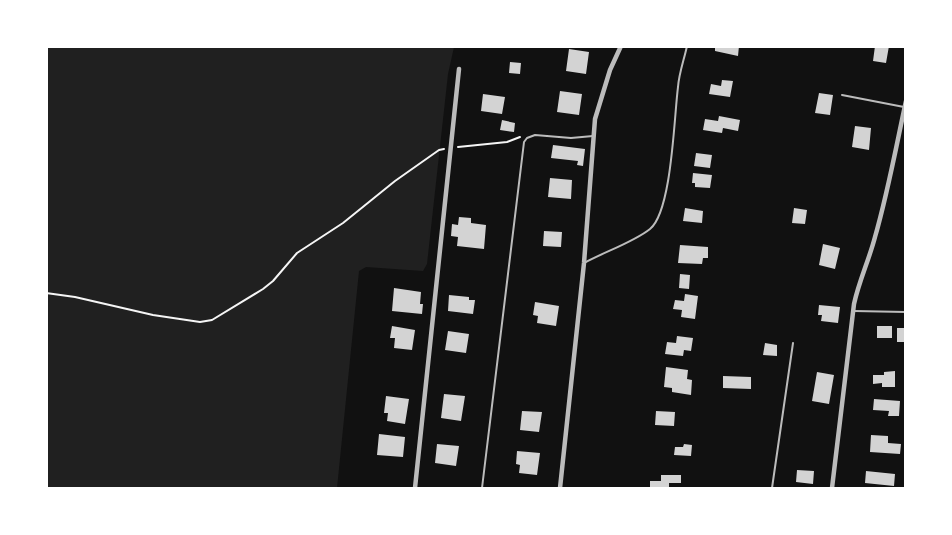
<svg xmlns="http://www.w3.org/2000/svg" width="952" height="535" font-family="'Work Sans',sans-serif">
	<rect width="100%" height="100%" fill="#111"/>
	<path fill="#202020" d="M46,47H454L448,74L427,264L423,271L366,267L359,271L337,488H47Z"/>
	<path fill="#d3d3d3" d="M715,46H739L738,56L715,51Z
		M875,46H889L886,63L873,61Z
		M569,49L589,52L586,74L566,71Z
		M510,62L521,63L520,74L509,73Z
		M722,80L733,81L730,97L709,94L711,84L721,86Z
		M560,91L582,94L579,115L557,112Z
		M819,93L833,95L830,115L815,113Z
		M483,94L505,97L502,114L481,111Z
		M719,116L740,120L738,131L723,128L722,133L703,130L705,119L718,121Z
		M502,120L515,123L514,132L500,130Z
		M855,126L871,128L869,150L852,147Z
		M553,145L585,149L583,166L577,165L578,161L551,158Z
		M696,153L712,155L710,168L694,166Z
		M693,173L712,175L710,188L695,187V183H692Z
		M550,178L572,180L571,199L548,197Z
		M685,208L703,211L702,223L683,221Z
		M794,208L807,210L805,224L792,223Z
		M459,217L471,218V223L486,225L484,249L457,246L458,237L451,236L452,224L458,225Z
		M544,231L562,232L561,247L543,246Z
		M823,244L840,248L835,269L819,265Z
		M680,245L708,247V258H703L702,264L678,263Z
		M680,274L690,275L689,289L679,288Z
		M394,288L421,292L420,304H423L422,314L392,311Z
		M685,294L698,296L695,319L681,317L682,310L673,309L675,300L684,301Z
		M449,295L469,297V300H475L473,314L448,311Z
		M535,302L559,306L556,326L537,323L538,316L533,315Z
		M819,305L840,307L838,323L821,321L822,315H818Z
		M392,326L415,330L412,350L394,348L395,338H390Z
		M877,326H892V338H877Z
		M897,328H906V342H897Z
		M448,331L469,334L466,353L445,350Z
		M677,336L693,338L691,351L684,350L683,356L665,354L667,342L676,343Z
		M765,343L777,345V356L763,355Z
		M666,367L688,370L687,379L692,380L691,395L672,392V388L664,387Z
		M895,371V387H882V383L873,384V375H884V372Z
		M817,372L834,375L829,404L812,401Z
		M723,376L751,377V389L723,388Z
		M444,394L465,396L461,421L441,418Z
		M386,396L409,399L405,424L387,421L388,413H384Z
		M874,399L900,401L899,416H888L889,411L873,410Z
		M522,411L542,412L539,432L520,430Z
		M656,411L675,412L674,426L655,425Z
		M379,434L405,437L403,457L377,455Z
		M871,435L888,436V443L901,444L900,454L870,452Z
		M437,444L459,446L456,466L435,463Z
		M684,444L692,445L691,456L674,455L675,447H683Z
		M517,451L540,453L537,475L519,473L520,465L516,464Z
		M797,470L814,471L813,484L796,482Z
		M866,471L895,474L894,486L865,483Z
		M661,475H681V483H669V488H650V481H661Z"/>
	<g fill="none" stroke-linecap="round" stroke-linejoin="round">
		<path stroke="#f5f5f5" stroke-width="2" d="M458,147L507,142L520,137
			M46,293L75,297L153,315L200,322L212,320L263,289L273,281L297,253L343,223L395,181L439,150L444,149"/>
		<path stroke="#bcbcbc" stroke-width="2" d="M842,95L904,107
			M584,263C604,252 634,242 650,229C672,211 674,117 678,87C679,73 684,60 687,46
			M854,311L906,312
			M482,488L524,142L527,138L535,135L571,138L593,136
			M772,488L793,343"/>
		<path stroke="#bcbcbc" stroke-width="4.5" d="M415,488L459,69
			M560,488L584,263L595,119L610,70L621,46
			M832,488L854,304C859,281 869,260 875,237C888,192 896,147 906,101"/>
	</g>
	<rect width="952" height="535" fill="none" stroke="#ffffff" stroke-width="96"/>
</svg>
